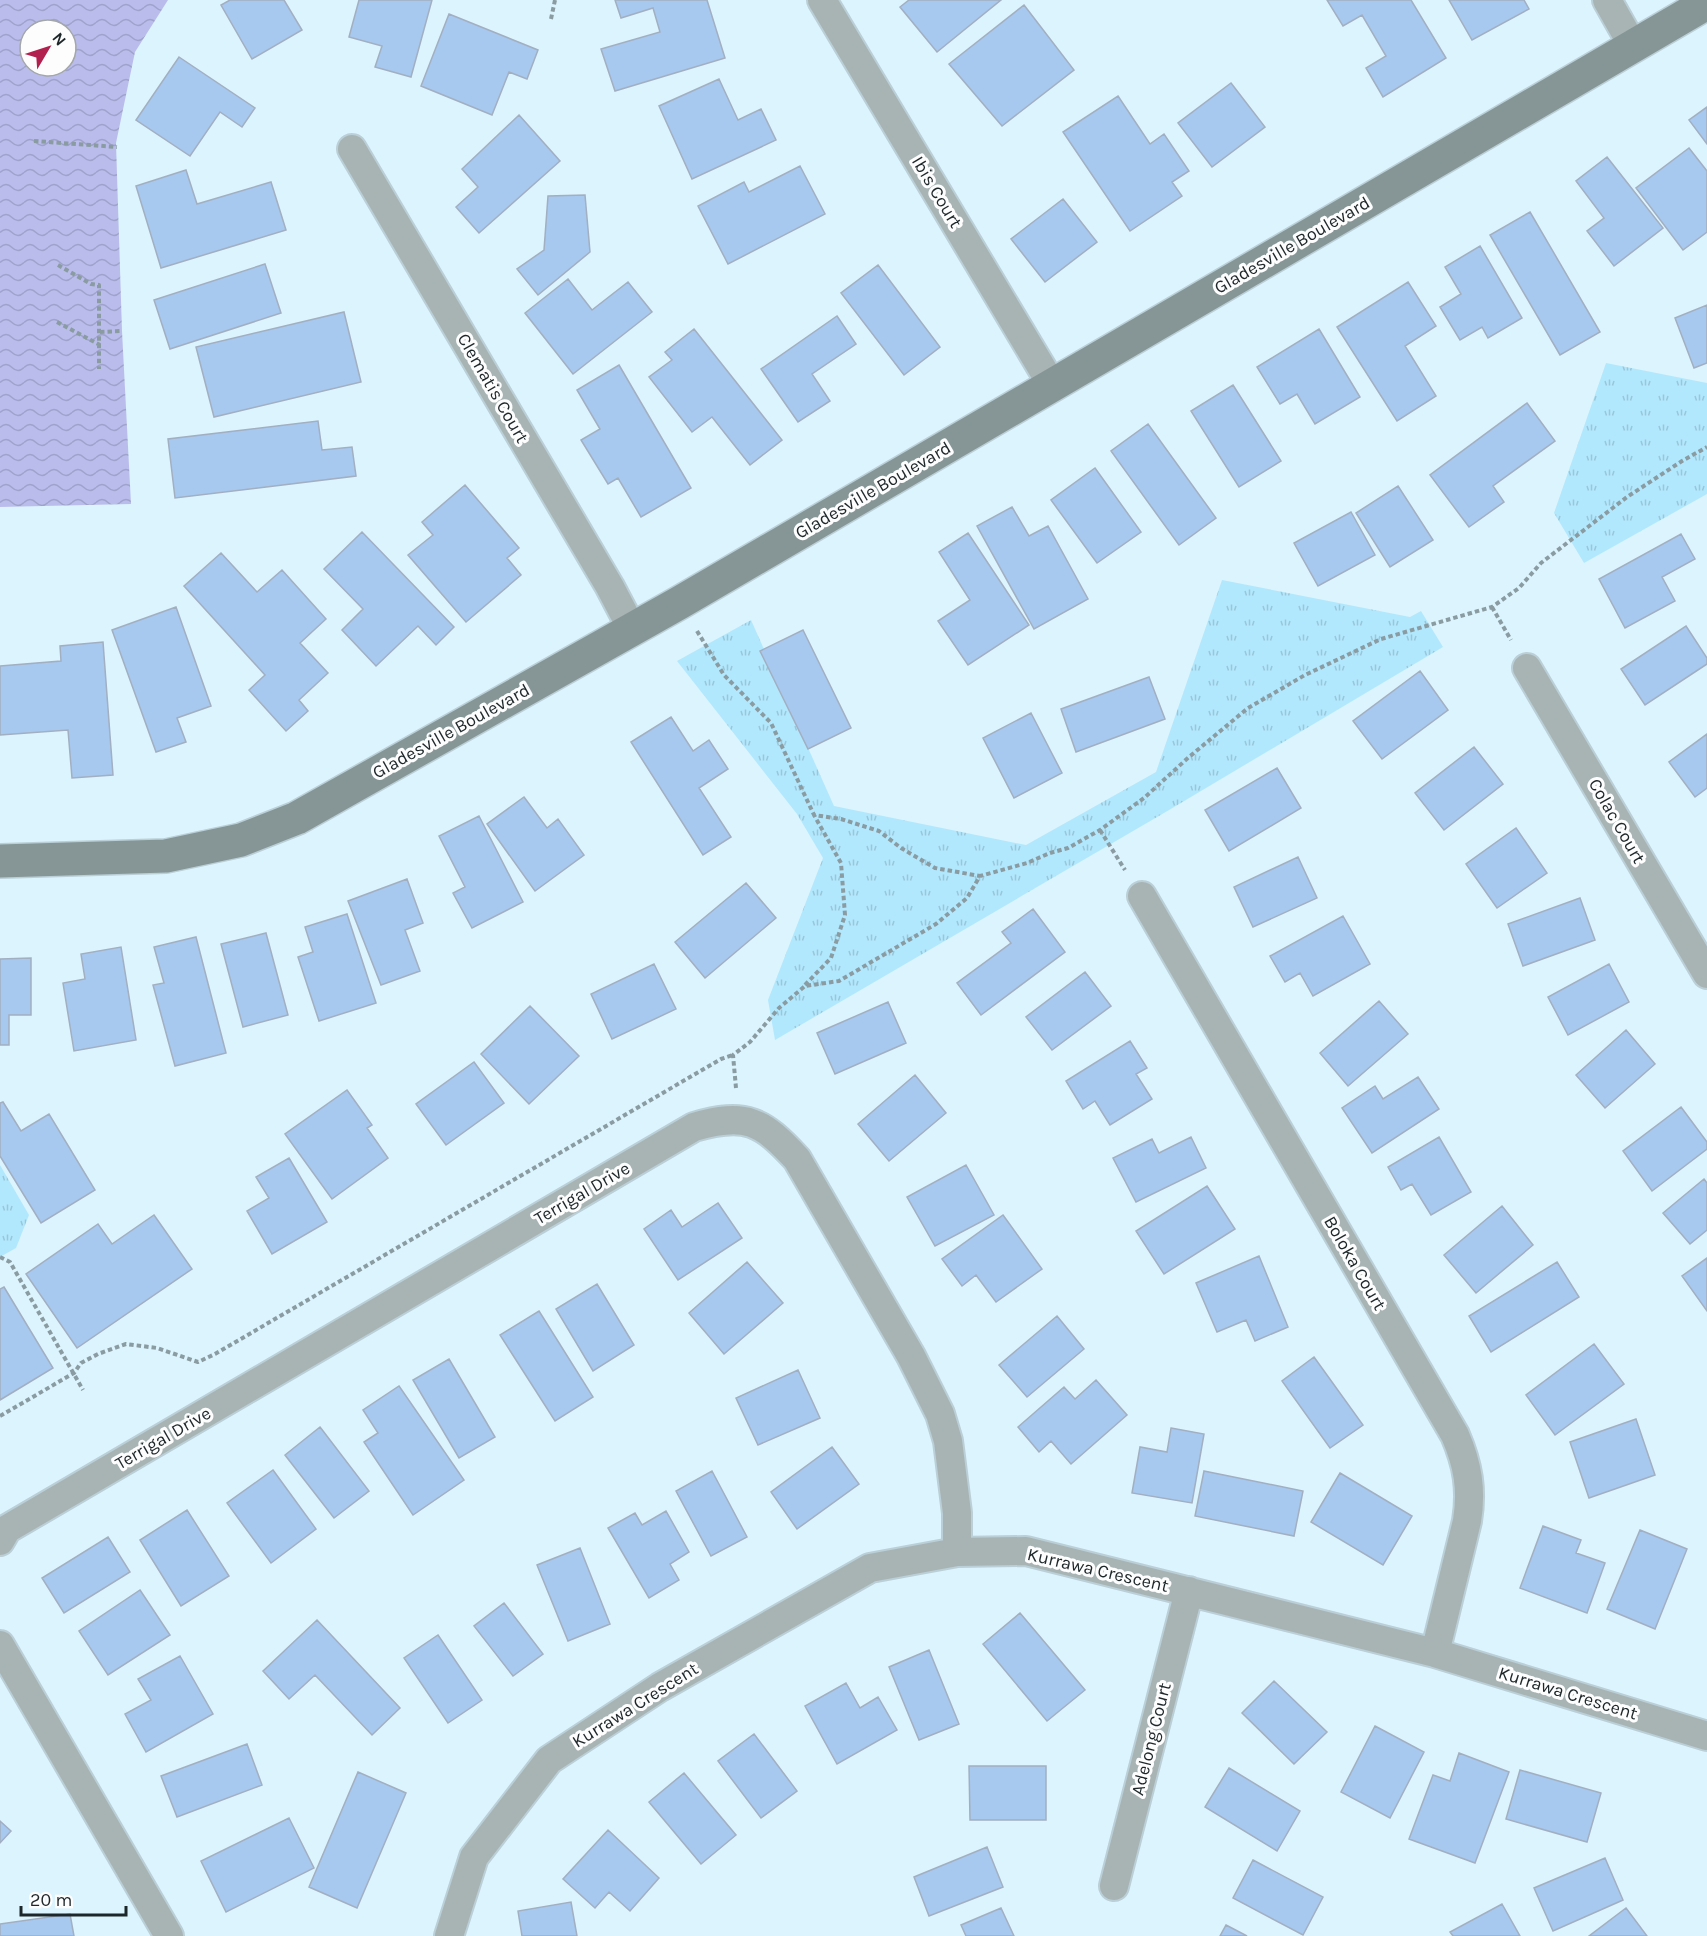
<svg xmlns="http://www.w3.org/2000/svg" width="1707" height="1936" font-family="Karla,sans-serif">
	<defs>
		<pattern id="park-tufts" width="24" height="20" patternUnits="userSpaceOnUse" patternTransform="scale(1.5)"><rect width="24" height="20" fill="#b2e8fd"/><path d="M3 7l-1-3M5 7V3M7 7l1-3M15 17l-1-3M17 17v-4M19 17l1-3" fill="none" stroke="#99c7d9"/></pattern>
		<pattern id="water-waves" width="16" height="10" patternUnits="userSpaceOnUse" patternTransform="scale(1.5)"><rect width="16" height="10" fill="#babdec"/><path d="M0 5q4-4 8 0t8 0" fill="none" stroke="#9fa2ca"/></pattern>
	</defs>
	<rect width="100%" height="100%" fill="#dcf4fd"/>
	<path fill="url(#park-tufts)" d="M1606,363L1707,383V494L1584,563L1554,513Z
		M1222,580L1410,617L1421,611L1443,647L1164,813L775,1040L768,1000L823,858L797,814L677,661L751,620L834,806L1026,845L1156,772Z
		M0,1165L29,1215L16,1248L0,1257Z"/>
	<path fill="url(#water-waves)" fill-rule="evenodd" d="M0,0H168L135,52L116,143L122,331L131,504L0,507ZM30,30H66V66H30Z"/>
	<path fill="#a7c8ef" stroke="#a2afc0" stroke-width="1.5" d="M230,0H284L302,30L252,59L221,5Z
		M359,0H432L411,77L375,67L382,46L349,37Z
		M615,0H707L725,58L615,91L601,49L660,32L653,8L621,18Z
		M909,0H1001L937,52L900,7Z
		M1327,0H1411L1446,58L1383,97L1366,68L1386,56L1362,15L1343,26Z
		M1449,0H1524L1529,9L1472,40Z
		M1024,5L1074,70L1002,126L949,64Z
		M449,14L538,50L527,79L509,72L492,115L421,86Z
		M179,57L255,108L242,127L220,112L190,156L136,120Z
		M719,79L738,120L761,109L776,140L692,179L659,106Z
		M1231,83L1265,127L1212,167L1178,123Z
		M1118,96L1150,144L1164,134L1189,171L1172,182L1182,196L1130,231L1063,132Z
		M1707,107V144L1689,120Z
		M519,115L560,161L479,233L456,207L478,187L462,169Z
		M1689,148L1707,171V232L1683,250L1636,188Z
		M1607,157L1663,228L1614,266L1587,231L1604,218L1576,181Z
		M800,166L825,214L728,264L698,206L744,182L749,192Z
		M186,170L197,204L271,182L286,230L161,268L136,186Z
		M585,195L590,252L538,295L517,269L544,250L548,196Z
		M1063,199L1097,242L1045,282L1011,239Z
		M1530,212L1600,332L1560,355L1490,235Z
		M1480,246L1522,318L1488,338L1482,327L1460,340L1440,307L1461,294L1445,267Z
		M265,264L281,313L170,349L154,300Z
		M878,265L940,347L904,375L841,293Z
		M568,279L592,310L628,282L652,312L573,374L525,313Z
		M1408,282L1436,326L1405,346L1436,396L1397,421L1337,327Z
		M1707,305V363L1694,368L1675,318Z
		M344,312L361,382L214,417L196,347Z
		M837,316L856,344L812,374L830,401L798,422L761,369Z
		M694,329L782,440L750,465L712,417L692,432L649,377L672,360L665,352Z
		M1319,329L1360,397L1315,424L1297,394L1280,404L1257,367Z
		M619,365L691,488L641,517L618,478L608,484L581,440L600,429L577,390Z
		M1233,385L1281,461L1239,487L1191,411Z
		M1527,403L1555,441L1493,486L1504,502L1469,527L1430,475Z
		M318,421L322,450L352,447L356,476L175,498L168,439Z
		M1148,424L1216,518L1179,545L1111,451Z
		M1095,468L1141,532L1097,563L1051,500Z
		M465,485L519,548L507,558L521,575L466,622L408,555L433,535L422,522Z
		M1398,486L1433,540L1390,567L1356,513Z
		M1012,507L1029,536L1048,526L1088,599L1034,629L977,526Z
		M1351,512L1375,555L1318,586L1294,543Z
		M362,532L454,627L436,645L418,626L376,666L342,630L363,609L324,569Z
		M968,533L1029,625L968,665L938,621L970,600L939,552Z
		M1681,534L1695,559L1662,577L1675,601L1625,628L1599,579Z
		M221,553L257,592L282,570L326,619L300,643L328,673L299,700L308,711L286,731L249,690L265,675L184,586Z
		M176,607L211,706L177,718L186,742L156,752L112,630Z
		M1686,626L1707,658V664L1645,705L1621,669Z
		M803,630L851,728L808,749L760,651Z
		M103,642L113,775L72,778L68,730L0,735V666L61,661L60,646Z
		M1420,671L1448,710L1382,759L1353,721Z
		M1149,677L1165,719L1076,752L1061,709Z
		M1031,713L1062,773L1014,798L983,738Z
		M671,717L693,751L709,740L728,769L699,788L731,837L703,855L631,742Z
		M1707,734V788L1695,797L1669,762Z
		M1474,747L1503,784L1444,830L1415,793Z
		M1277,768L1301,808L1229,851L1205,810Z
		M524,797L547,828L558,819L584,855L535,891L487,824Z
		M479,816L523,902L472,928L453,893L465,887L439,836Z
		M1516,828L1547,873L1497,908L1466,864Z
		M1298,857L1317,898L1253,927L1234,887Z
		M407,879L423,923L405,930L420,971L381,985L348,901Z
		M746,883L776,918L705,978L675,942Z
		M1580,898L1595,940L1523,966L1508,924Z
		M1033,909L1065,952L981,1015L957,983L1011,943L1002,932Z
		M347,914L376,1003L319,1021L298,957L313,952L305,927Z
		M1343,916L1370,964L1313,996L1300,973L1285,982L1270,956Z
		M266,933L288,1015L243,1027L221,944Z
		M196,937L226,1053L175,1066L153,985L164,983L154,947Z
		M121,947L136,1040L74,1051L63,983L85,979L81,954Z
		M31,958V1015H9V1045H0V959Z
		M654,964L676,1009L612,1039L591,994Z
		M1609,964L1629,1002L1568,1035L1548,997Z
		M1085,972L1111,1006L1052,1050L1026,1017Z
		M1379,1001L1408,1034L1348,1086L1320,1053Z
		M888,1002L906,1043L835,1074L817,1033Z
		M530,1006L579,1056L529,1104L481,1054Z
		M1626,1030L1655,1064L1605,1108L1576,1075Z
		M1130,1041L1147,1068L1136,1074L1152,1099L1110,1125L1095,1101L1083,1109L1066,1081Z
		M474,1062L504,1103L446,1145L416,1104Z
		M915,1075L946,1113L889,1161L858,1124Z
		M1418,1077L1439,1109L1372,1153L1342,1108L1375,1086L1383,1099Z
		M347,1090L372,1125L367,1128L388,1158L332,1199L285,1134Z
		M3,1102L21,1131L49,1114L95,1190L41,1223L0,1156V1103Z
		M1681,1107L1707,1142V1149L1652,1191L1623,1151Z
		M1191,1137L1206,1168L1136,1202L1113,1158L1152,1139L1159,1153Z
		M1439,1137L1471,1192L1431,1215L1412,1184L1401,1190L1388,1167Z
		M289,1158L327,1222L272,1254L247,1211L269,1198L256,1177Z
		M966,1165L994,1215L935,1246L907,1197Z
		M1704,1179L1707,1183V1230L1690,1244L1663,1213Z
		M1207,1186L1235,1229L1164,1274L1136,1231Z
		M718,1203L742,1238L678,1280L644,1229L671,1210L682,1227Z
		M1502,1206L1533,1245L1476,1293L1444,1255Z
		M154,1215L192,1269L77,1348L26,1274L98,1224L112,1244Z
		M1003,1215L1042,1269L996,1302L976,1275L962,1286L942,1259Z
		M1259,1256L1288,1327L1255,1341L1246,1320L1217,1332L1196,1283Z
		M1707,1258V1311L1682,1276Z
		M747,1262L783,1303L724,1354L689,1313Z
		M1557,1262L1579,1297L1491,1352L1469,1316Z
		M597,1284L634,1345L593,1371L556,1309Z
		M4,1287L53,1368L0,1400V1289Z
		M539,1311L593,1397L555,1421L500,1335Z
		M1057,1316L1084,1349L1027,1397L999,1365Z
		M1594,1344L1624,1384L1555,1435L1526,1395Z
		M1314,1357L1363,1425L1330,1448L1282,1381Z
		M449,1359L495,1437L459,1458L413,1380Z
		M798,1370L820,1418L758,1445L736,1398Z
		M1096,1380L1127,1415L1071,1464L1051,1441L1039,1452L1018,1427L1064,1387L1075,1399Z
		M399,1386L464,1480L413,1515L364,1442L378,1433L363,1410Z
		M1636,1419L1655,1475L1589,1498L1570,1442Z
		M320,1427L369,1491L334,1518L285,1455Z
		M1171,1428L1204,1434L1192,1503L1132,1493L1140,1447L1167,1452Z
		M832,1447L859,1484L797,1529L771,1492Z
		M273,1470L316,1529L271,1563L227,1503Z
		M712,1471L747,1537L711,1556L676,1491Z
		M1204,1471L1303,1491L1294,1536L1195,1516Z
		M1340,1473L1412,1516L1383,1565L1311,1522Z
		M187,1510L229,1576L181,1606L140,1540Z
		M666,1511L689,1552L670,1564L679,1580L649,1598L608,1528L635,1513L642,1525Z
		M1543,1526L1581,1540L1576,1553L1605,1563L1587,1613L1520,1588Z
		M1640,1530L1687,1549L1655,1629L1607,1609Z
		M108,1537L130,1572L64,1613L42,1578Z
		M580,1548L610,1624L568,1641L537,1565Z
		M140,1590L170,1635L108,1675L79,1631Z
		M504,1603L543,1654L513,1676L474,1626Z
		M1020,1613L1085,1690L1047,1721L983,1644Z
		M317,1620L400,1708L372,1735L315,1675L289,1699L263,1671Z
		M438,1635L482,1700L448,1723L404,1658Z
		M929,1650L959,1724L919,1740L889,1667Z
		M180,1656L213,1714L146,1752L125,1714L151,1700L138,1679Z
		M1274,1681L1327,1732L1294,1764L1242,1713Z
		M846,1683L860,1708L878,1697L897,1730L837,1764L805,1706Z
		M1375,1726L1424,1752L1390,1818L1341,1792Z
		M754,1734L797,1791L761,1818L718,1761Z
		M247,1744L262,1785L177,1817L161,1776Z
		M1459,1753L1509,1772L1475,1863L1409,1839L1433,1775L1450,1781Z
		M969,1766H1046V1820H970Z
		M1229,1768L1300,1811L1277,1851L1205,1807Z
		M1520,1770L1601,1793L1587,1842L1506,1819Z
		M358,1772L406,1793L357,1908L309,1887Z
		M684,1773L736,1835L701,1864L649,1802Z
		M289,1818L314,1868L226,1912L201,1861Z
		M0,1821L11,1831L0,1843Z
		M608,1830L659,1878L630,1911L609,1892L595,1908L563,1879Z
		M987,1847L1003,1887L929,1916L914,1877Z
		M1605,1858L1623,1900L1553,1931L1534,1888Z
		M1253,1860L1323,1897L1303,1935L1233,1898Z
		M571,1902L577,1936H522L518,1911Z
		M1502,1904L1520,1936H1453L1450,1932Z
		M1001,1908L1014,1936H966L961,1925Z
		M1626,1908L1647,1936H1589Z
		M70,1914L74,1936H0V1924Z
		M1226,1925L1247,1936H1220Z"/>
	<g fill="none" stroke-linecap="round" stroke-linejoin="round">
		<g stroke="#bacfd7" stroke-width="32">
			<path id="street" d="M822,0L1052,385
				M1607,0L1633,46
				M352,149L610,587L632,629
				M1527,668L1707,974
				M1142,896L1455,1435C1468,1465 1472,1490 1467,1521L1435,1653
				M0,1541L7,1529L694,1127C746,1112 762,1121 797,1159L911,1356L940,1414L948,1441L957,1513V1552
				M0,1645L169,1936
				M1114,1886L1189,1591
				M449,1936L474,1857L549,1760L660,1687L870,1568L957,1552L1026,1551L1435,1653L1707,1736"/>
		</g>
		<g stroke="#bacfd7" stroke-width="36">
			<path id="secondary" d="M0,861L166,856L241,840L297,818L679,603L1707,3"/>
		</g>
		<path stroke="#8a9ca2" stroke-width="4" stroke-dasharray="4.5 3" stroke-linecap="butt" d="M551,19L555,0
			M34,141L117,147
			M58,265L91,284L99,285V369
			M57,322L100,345
			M100,332L122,331
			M1492,607L1511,640
			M697,631L724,675L771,723L814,815L841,819L879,831L901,848L935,868L980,876
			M1100,830L1125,870
			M805,985L831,958L845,915L841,863L814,815
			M736,1088L733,1055L750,1042L779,1008L805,986L839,981L936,924L967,898L980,876L1027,863L1050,853L1068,848L1100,830L1144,798L1189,757L1248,708L1305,675L1381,639L1492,607L1519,588L1541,563L1627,497L1682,461L1707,447
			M0,1257L10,1262L83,1390
			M0,1416L74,1373L81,1363L98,1354L126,1344L157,1348L198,1362L215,1354L721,1059L733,1055"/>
		<use href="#street" stroke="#a8b3b3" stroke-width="28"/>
		<use href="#secondary" stroke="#869696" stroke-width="33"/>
	</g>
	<g text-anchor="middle" stroke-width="6" stroke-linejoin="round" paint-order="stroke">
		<g font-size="18" fill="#1d2629" stroke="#fdfdfd">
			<text transform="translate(937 192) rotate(59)" y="6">Ibis Court</text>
			<text transform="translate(1292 245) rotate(-30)" y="6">Gladesville Boulevard</text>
			<text transform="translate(493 388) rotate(60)" y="6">Clematis Court</text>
			<text transform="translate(873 490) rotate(-30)" y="6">Gladesville Boulevard</text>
			<text transform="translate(451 731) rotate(-29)" y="6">Gladesville Boulevard</text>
			<text transform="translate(1617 821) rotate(60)" y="6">Colac Court</text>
			<text transform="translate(582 1193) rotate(-30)" y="6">Terrigal Drive</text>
			<text transform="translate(1355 1263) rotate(60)" y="6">Boloka Court</text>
			<text transform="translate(163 1438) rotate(-30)" y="6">Terrigal Drive</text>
			<text transform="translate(1098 1570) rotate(13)" y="6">Kurrawa Crescent</text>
			<text transform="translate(1568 1693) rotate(17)" y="6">Kurrawa Crescent</text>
			<text transform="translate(635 1705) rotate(-32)" y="6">Kurrawa Crescent</text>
			<text transform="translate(1151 1739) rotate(-76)" y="6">Adelong Court</text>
		</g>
	</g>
	<g transform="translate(48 48) rotate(51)"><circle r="28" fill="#fdfdfd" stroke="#a3a7a8" stroke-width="1.5"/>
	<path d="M0-4.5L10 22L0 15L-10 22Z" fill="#b1204e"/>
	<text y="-9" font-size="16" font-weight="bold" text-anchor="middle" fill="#1d2629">N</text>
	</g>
	<path d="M21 1906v9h105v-9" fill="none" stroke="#1d2629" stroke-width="3"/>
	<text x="30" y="1906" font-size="18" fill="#1d2629" stroke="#fdfdfd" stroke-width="4.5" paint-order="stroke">20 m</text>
</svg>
